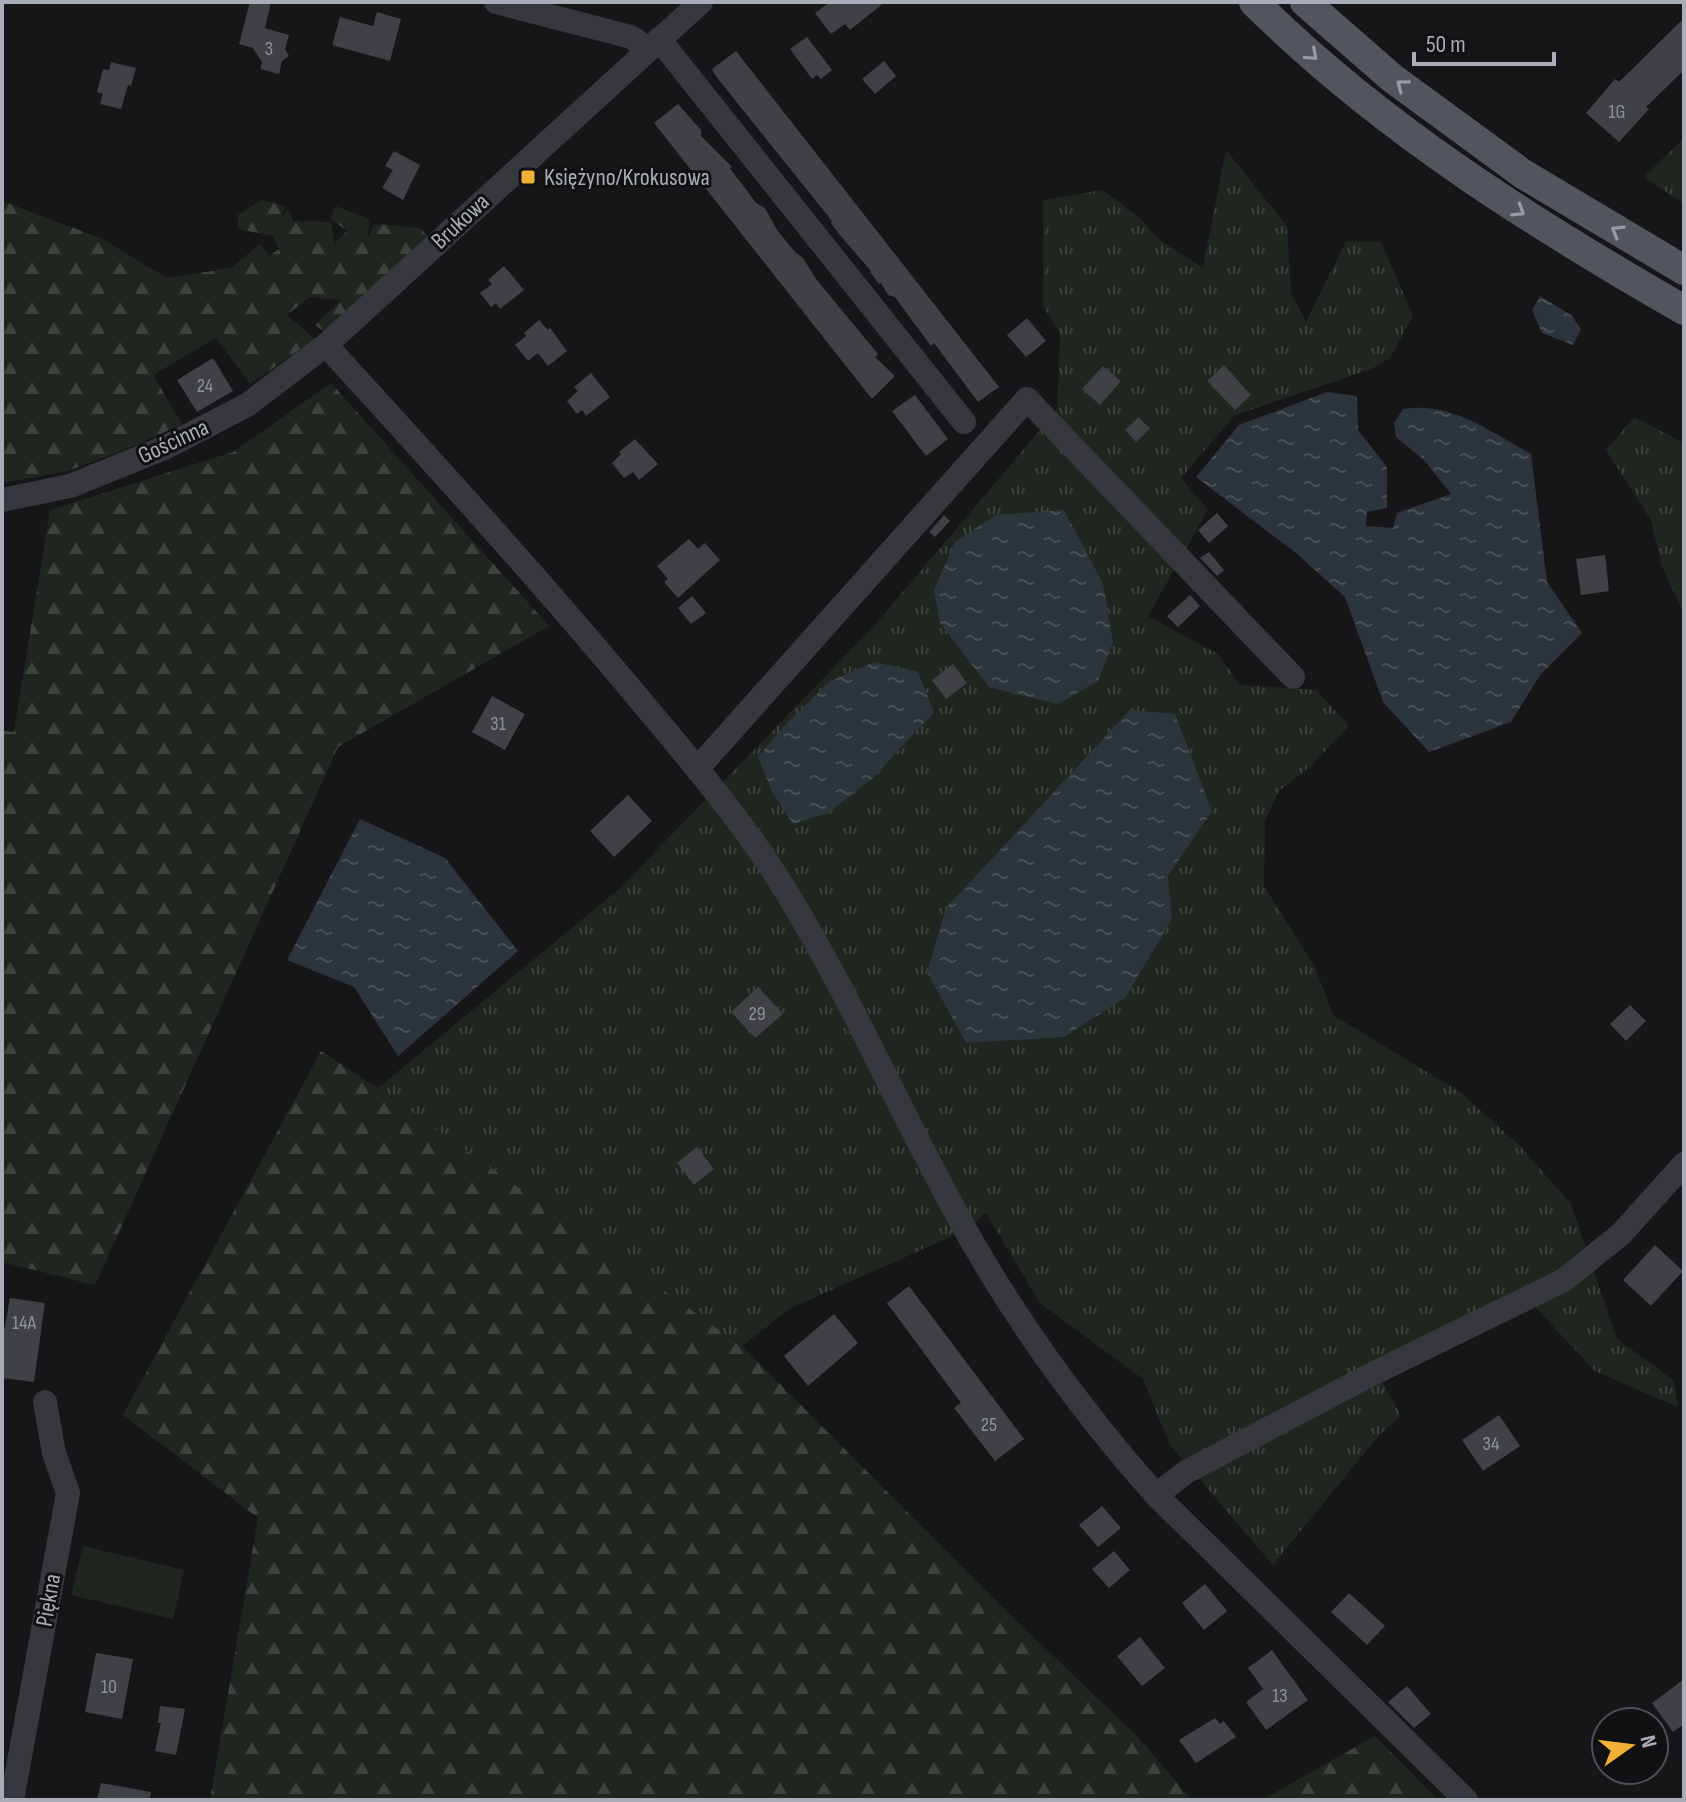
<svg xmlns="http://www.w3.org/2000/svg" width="1686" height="1802" font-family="'Sofia Sans Condensed',sans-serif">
	<defs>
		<pattern id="grass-tufts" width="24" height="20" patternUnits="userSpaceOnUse" patternTransform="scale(2)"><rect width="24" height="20" fill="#1e261f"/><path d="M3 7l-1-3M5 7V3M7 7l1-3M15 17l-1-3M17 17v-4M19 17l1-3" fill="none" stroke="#3c433d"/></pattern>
		<pattern id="forest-firs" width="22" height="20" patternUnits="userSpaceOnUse" patternTransform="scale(2)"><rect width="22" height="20" fill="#1e261f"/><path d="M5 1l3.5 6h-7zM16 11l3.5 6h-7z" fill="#3c433d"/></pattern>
		<pattern id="water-ripples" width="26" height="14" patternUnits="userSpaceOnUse" patternTransform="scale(2)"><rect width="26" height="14" fill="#2c353c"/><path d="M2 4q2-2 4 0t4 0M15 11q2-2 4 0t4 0" fill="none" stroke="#485056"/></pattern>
	</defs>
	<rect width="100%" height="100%" fill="#161618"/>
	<path fill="url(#grass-tufts)" d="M1684,138V204L1644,177Z
		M1226,150L1287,226L1291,293L1306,322L1346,241L1381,242L1413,316L1390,358L1371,369L1235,415L1181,478L1208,510L1148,616L1218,654L1240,685L1316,690L1349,726L1311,766L1279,791L1265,821L1264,886L1315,967L1333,1015L1460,1092L1519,1145L1571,1204L1617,1339L1673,1380L1678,1407L1595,1371L1519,1290L1373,1365L1401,1416L1379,1435L1273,1565L1170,1445L1143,1379L1040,1303L986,1213L966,1230L791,1308L742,1346L378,1088L619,889L874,626L1057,410L1060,334L1043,306V200L1103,190L1140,218L1158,239L1203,268Z
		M1634,417L1684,443V614L1662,567L1651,520L1606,450Z"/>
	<path fill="url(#forest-firs)" d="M261,200L285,206L281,219L288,209L293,221L331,222L335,243L347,231L331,219L335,206L370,219L367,238L375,224L421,228L427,236L325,332L315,325L341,300L309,297L287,315L315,339L250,384L216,338L153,375L182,424L134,446L68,471L2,483V201L103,239L166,278L231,268L260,244L269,256L279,249L273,236L238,229V215Z
		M331,383L549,626L338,747L95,1285L2,1262V731L14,732L50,510L233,452Z
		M321,1051L378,1088L742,1346L1000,1605L1138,1737L1192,1800H210L258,1518L123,1415Z
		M1375,1736L1438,1800H1262Z"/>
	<path fill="#1e261f" d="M83,1546L184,1570L173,1619L71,1595Z"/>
	<path fill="url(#water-ripples)" d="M1540,296L1571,315L1581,329L1573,345L1542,333L1532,310Z
		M1327,392L1357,396L1358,430L1387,467V508L1367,512L1366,526L1393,528L1397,513L1451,494L1424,460L1396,437L1394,423L1403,409C1451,401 1491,432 1531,454L1547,582L1582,633L1540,675L1511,722L1429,752L1383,702L1345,597L1296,553L1196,477L1239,425Z
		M1064,510L1103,584L1113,642L1098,681L1058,704L989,687L940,623L934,590L955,542L996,515Z
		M874,662L918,672L934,712L872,779L828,813L793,824L773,794L758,757L787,723L829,682Z
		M1130,710L1175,714L1212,811L1168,876L1172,919L1125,998L1064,1037L966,1043L927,972L946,908Z
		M360,819L445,858L518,951L398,1056L354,987L287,960Z"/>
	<path fill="#404145" d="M250,2H271L265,28L289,35L285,49L289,56L282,61L279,74L260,69L262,62L253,48L239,44Z
		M830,2H885L850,30L845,24L831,34L815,13Z
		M377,12L401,19L390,61L332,45L340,17L373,26Z
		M1684,18V70L1646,107L1649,109L1619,142L1586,113L1615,79L1619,82Z
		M807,37L832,70L821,79L817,75L812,79L790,49Z
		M736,51L999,387L978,402L934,343L931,346L895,297L888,295L881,283L879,284L870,272L871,271L839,234L831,223L832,221L715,75L712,69Z
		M884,61L896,76L875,94L862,79Z
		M111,62L136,68L131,86L128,85L121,109L100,104L103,94L97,92L103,69L109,70Z
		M678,104L701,130V136L732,167L730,168L756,203L765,208L777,230L795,252L803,258L816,279L878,354L875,357L895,376L872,399L654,123Z
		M394,151L420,165L403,200L382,188L393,170L385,166Z
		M504,266L524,290L500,309L496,303L491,307L480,293L492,284L488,280Z
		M1027,318L1046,341L1026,357L1007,335Z
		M539,320L548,330L550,328L567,351L548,366L538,353L528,361L515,345L526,336L524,333Z
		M213,358L233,391L197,412L177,380Z
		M1224,365L1251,395L1235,410L1207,381Z
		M1103,366L1121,381L1100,405L1082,389Z
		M591,373L610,397L586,416L582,410L577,414L567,401L578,391L574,387Z
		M915,395L948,439L926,456L892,411Z
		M1139,417L1150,429L1136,442L1125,430Z
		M635,439L658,464L639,480L633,472L624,478L612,463L621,454L619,452Z
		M1217,513L1228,526L1209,543L1198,530Z
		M944,515L950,521L935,537L929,532Z
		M689,539L698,549L705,543L720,560L678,598L664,582L668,579L657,566Z
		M1209,552L1224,570L1217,576L1200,558Z
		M1605,555L1609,591L1581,595L1576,559Z
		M1190,595L1200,606L1178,627L1167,616Z
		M692,596L706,613L691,624L678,608Z
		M953,664L967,683L946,699L932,680Z
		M492,696L525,714L505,750L472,732Z
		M628,795L652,821L614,857L590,831Z
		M758,987L783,1014L755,1038L731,1012Z
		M1630,1005L1646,1021L1626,1041L1610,1024Z
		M697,1147L714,1169L694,1185L677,1163Z
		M1655,1245L1683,1271L1651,1306L1623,1280Z
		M909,1286L1024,1439L995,1461L954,1408L961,1403L887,1303Z
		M10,1298L45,1303L34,1382L2,1378V1342Z
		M834,1314L858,1343L808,1386L784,1356Z
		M1499,1415L1520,1446L1483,1471L1462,1440Z
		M1102,1506L1121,1528L1098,1547L1079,1525Z
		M1114,1551L1130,1570L1109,1588L1092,1569Z
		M1205,1584L1227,1611L1204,1630L1182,1603Z
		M1349,1593L1385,1626L1367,1645L1331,1612Z
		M1140,1637L1165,1668L1142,1686L1117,1656Z
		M1272,1650L1308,1700L1266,1730L1246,1702L1263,1689L1248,1668Z
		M96,1653L133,1659L122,1719L85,1712Z
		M1684,1679V1724L1673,1732L1652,1703Z
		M1407,1686L1431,1714L1414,1728L1388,1702Z
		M160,1706L185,1709L176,1755L155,1751L161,1723H158Z
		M1215,1718L1220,1724L1224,1721L1236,1737L1196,1763L1179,1740Z
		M101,1783L151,1792L150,1800H97Z"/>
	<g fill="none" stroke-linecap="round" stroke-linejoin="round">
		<path stroke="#37383d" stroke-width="24" d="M496,2L631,37L648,49
			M659,39L964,422
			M326,345C429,458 532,571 630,688C685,754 742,819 787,893C849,994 897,1105 954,1209C1008,1310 1080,1410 1156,1495L1466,1800
			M2,500L70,486L164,448L247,405L326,345L701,2
			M697,769L1027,399L1293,677
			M1156,1495L1186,1472L1370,1375L1564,1280L1621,1234L1684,1164
			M12,1800L68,1493L54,1453L45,1402"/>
		<path stroke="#53555c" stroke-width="30" d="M1254,2C1380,127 1531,222 1684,310
			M1305,2L1392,78L1523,174L1684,270"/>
	</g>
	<defs><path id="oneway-chevron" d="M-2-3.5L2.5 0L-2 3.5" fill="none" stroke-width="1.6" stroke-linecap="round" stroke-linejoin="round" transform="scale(2)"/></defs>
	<g stroke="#979ba6">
		<use href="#oneway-chevron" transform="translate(1312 55) rotate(42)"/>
		<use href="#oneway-chevron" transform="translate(1402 85) rotate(-143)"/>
		<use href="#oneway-chevron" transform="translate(1519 211) rotate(32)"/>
		<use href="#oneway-chevron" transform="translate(1617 231) rotate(-149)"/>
	</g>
	<rect fill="#f2b134" stroke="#111113" stroke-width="3" x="520" y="169" width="16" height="16" rx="4"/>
	<g text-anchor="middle" stroke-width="6" stroke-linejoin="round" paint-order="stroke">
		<g font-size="20" fill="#8e929b">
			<text x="269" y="55">3</text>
			<text x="1617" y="118">1G</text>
			<text x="205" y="392">24</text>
			<text x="498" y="730">31</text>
			<text x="757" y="1020">29</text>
			<text x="24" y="1329">14A</text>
			<text x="989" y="1431">25</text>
			<text x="1491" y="1450">34</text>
			<text x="109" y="1693">10</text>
			<text x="1280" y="1702">13</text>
		</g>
		<g font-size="24" fill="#a8adb8" stroke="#111113" text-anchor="start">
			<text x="544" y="185">Księżyno/Krokusowa</text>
		</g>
		<g font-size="24" fill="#a8adb8" stroke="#111113">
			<text transform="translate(460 221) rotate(-43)" y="8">Brukowa</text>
			<text transform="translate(173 441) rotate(-25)" y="8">Gościnna</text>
			<text transform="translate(48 1600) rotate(-80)" y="8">Piękna</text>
		</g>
	</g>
	<rect width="1686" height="1802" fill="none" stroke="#a8adb8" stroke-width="8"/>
	<g transform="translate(1630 1746) rotate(76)"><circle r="38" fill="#111113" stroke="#4d4f55" stroke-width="2"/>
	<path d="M0-6L14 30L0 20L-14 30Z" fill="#f2b134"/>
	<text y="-12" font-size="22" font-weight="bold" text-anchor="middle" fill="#a8adb8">N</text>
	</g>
	<path d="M1414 52v12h140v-12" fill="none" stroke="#a8adb8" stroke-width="4"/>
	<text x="1426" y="52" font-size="24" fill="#a8adb8" stroke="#111113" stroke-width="6" paint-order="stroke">50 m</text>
</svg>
